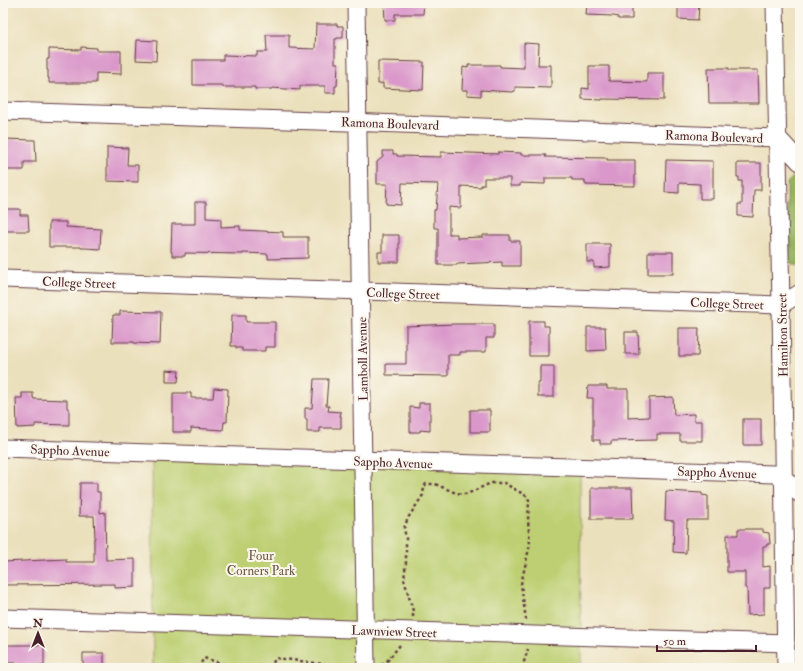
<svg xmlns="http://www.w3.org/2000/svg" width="803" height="671" font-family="'IM FELL Double Pica',serif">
	<rect width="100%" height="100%" fill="#fbf7ec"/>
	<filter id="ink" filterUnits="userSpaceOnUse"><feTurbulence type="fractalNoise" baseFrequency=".025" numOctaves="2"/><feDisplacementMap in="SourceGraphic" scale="8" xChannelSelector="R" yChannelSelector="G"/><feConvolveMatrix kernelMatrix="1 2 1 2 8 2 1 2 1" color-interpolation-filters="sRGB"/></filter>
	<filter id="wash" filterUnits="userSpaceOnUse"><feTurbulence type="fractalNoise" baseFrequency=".012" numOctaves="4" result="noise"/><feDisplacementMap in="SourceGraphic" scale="16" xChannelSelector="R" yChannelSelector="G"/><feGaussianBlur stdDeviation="0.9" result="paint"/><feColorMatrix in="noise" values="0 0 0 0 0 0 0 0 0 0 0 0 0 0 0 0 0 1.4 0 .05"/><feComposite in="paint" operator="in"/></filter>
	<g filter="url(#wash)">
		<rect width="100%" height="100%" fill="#ebe0bc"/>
		<path fill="#bdcf72" stroke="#84774e" d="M152,453L580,468L581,668H153Z"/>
		<path fill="#96b264" stroke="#706848" d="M798,172L800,175V266L788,262L787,183Z"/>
		<g id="blocks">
			<path fill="#da98ca" d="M384,3H424L423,14H395V20H385Z
				M587,3H632V19H618V17L614,16L586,15Z
				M678,3H699L698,20L678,19Z
				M316,24H337V26H343V38H337V39H335V63H338L337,86H335V93H325V86H300V90L272,88V89H255V87H223V85H193V60H223V55L257,56V52H267L266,35H289V48L315,49Z
				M137,40L157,41L156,61L136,60Z
				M524,43L539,44L538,65H551V88L515,87V91L512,92L481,90V96L467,95V90H462L463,67L468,68V65H500V67L524,68Z
				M81,47L97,48V51H121V74L96,73V83H49V78H48V70H47V59H49V49L81,50Z
				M378,61L424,62L423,90L383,88V83L378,84Z
				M589,66H609V81L647,82V73H664V100L602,99V100L582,99V88L589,89Z
				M708,68H729V70H758L759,103H709Z
				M3,139L35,140L36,162H24V170H3Z
				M107,147L128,148L127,165H138V182L107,181Z
				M383,151H393V154H397V156L441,157V152L498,154V152L521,153V155H546L545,157L607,158V160H635V186L586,185V184H585V180H572V178H545V184L520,183V186H510V178H484V185H481V187L461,186V208L449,207V234H457V238L483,237V235H510V241H520V266H502V262L457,264V265H438V228H434V210H436L438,184L402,183L401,205L386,204L387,184H377V162L383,157Z
				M666,160L713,161V199H700V184L679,183V193L665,192Z
				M737,163H761V190H754L753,217L738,216V204H742V181H739V177H737Z
				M195,202H206V218L221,219V227L240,226V230L283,232V237H308V258L268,259V254L243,253V254L185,253V256H172V252H171L172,224H195Z
				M5,209H20V215H28L29,231H3V215H5Z
				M49,222H66V227L101,229L100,249L85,248H81V247H49Z
				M382,235H399V262H378V252H382Z
				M587,244H610V267L594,268V262H587Z
				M648,252H673V274H648Z
				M120,311L161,312L160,344L134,343V342H112L113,315H120Z
				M232,315H246V322H275V347H265V351H242V348H236V346H231Z
				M529,321H544V326H549V356H529Z
				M455,324H494V338H486V352H460V355H448V376L386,375V364H406V326Z
				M587,327H605L606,350L587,351Z
				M679,328H699L698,356H679Z
				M625,332H638L639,354H625Z
				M540,366H554V397H538V383H540Z
				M166,370L179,371L178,382H166Z
				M314,379H328L326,406H329L328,411L341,412L340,416H341V428H320V432H307V419H305V408H312Z
				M588,386H607V389H628V418L649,417V398L673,397L674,415L694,414V421H702V441H680V434H657V440L611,441V444H600V440H593V398H587Z
				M214,388L228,389L227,422H224L223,430L191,428V432H173V393H191V398H213Z
				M22,393H33V398H34V399L67,400V408H69V425L35,424V427L17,428L16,398H22Z
				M419,403H430V431L420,430V432H410V407L419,408Z
				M470,410H490V432H470Z
				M743,419H761V445H743Z
				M80,483H97V492H100V513L105,512L106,560L135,559V587L115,588V584L3,585V562L66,559V562H94V538H95L94,516H79Z
				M591,488H632L633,519H591Z
				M666,491L702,493V495L708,496V520H687L686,553L673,552L674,521L665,520Z
				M738,529H763V532L769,533L770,544H767V546H763V567L770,566V588H764V614L748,615L747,588H745V572H727V535H738Z
				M4,645H44V666L16,665V663H4Z
				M83,653H104V668H83Z"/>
		</g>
	</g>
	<g filter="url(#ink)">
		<use href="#blocks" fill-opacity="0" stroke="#623c41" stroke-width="1"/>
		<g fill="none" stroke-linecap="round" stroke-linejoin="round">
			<g stroke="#623c41" stroke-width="19">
				<path id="minor" d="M356,3L366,668
					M775,3L781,305L786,668
					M3,111L347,122L778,138L800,162
					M3,279L781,305L800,293
					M3,448L774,474L783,477L800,494
					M3,618L786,643"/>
			</g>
			<path stroke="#623c41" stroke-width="2.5" stroke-dasharray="3 3" stroke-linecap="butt" d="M413,617V611L404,579L406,562V538L404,528L408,518L423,495L424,487L426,484H435L456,493L467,494L491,483H504L528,497L529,501L528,520L530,544L521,584L526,620
				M382,665L388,660L400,645
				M198,668L204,658L230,666L270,667L276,658L339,666H352
				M522,668L528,649"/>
			<use href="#minor" stroke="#fff" stroke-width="17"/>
		</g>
	</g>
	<g text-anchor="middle" stroke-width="4" stroke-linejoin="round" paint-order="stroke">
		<g font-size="13" fill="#4a1f2b" stroke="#fbf7ec">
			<text transform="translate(390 123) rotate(2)" y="5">Ramona Boulevard</text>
			<text transform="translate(714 136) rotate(2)" y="5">Ramona Boulevard</text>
			<text transform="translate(79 282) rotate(2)" y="5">College Street</text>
			<text transform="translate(403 293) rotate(2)" y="5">College Street</text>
			<text transform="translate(727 303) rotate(2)" y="5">College Street</text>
			<text transform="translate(782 335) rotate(-91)" y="5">Hamilton Street</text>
			<text transform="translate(362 359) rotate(-91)" y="5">Lamboll Avenue</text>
			<text transform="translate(70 450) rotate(2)" y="5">Sappho Avenue</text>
			<text transform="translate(393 462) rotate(2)" y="5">Sappho Avenue</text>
			<text transform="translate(717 472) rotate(2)" y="5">Sappho Avenue</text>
			<text transform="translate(394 631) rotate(2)" y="5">Lawnview Street</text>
		</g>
		<g font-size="13" fill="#6c5440" stroke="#fbf7ec">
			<text x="261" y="560">Four<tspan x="261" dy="15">Corners Park</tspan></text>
		</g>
	</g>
	<rect width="803" height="671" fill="none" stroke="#fbf7ec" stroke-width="16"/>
	<g transform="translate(38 633)" stroke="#fbf7ec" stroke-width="3" paint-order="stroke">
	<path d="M0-3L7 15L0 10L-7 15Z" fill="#4a1f2b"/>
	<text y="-6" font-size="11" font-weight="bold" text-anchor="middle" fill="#4a1f2b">N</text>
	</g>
	<path d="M657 645v6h99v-6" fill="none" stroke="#4a1f2b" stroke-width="2"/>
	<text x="663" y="645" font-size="12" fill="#4a1f2b" stroke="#fbf7ec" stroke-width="3" paint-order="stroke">50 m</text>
</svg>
